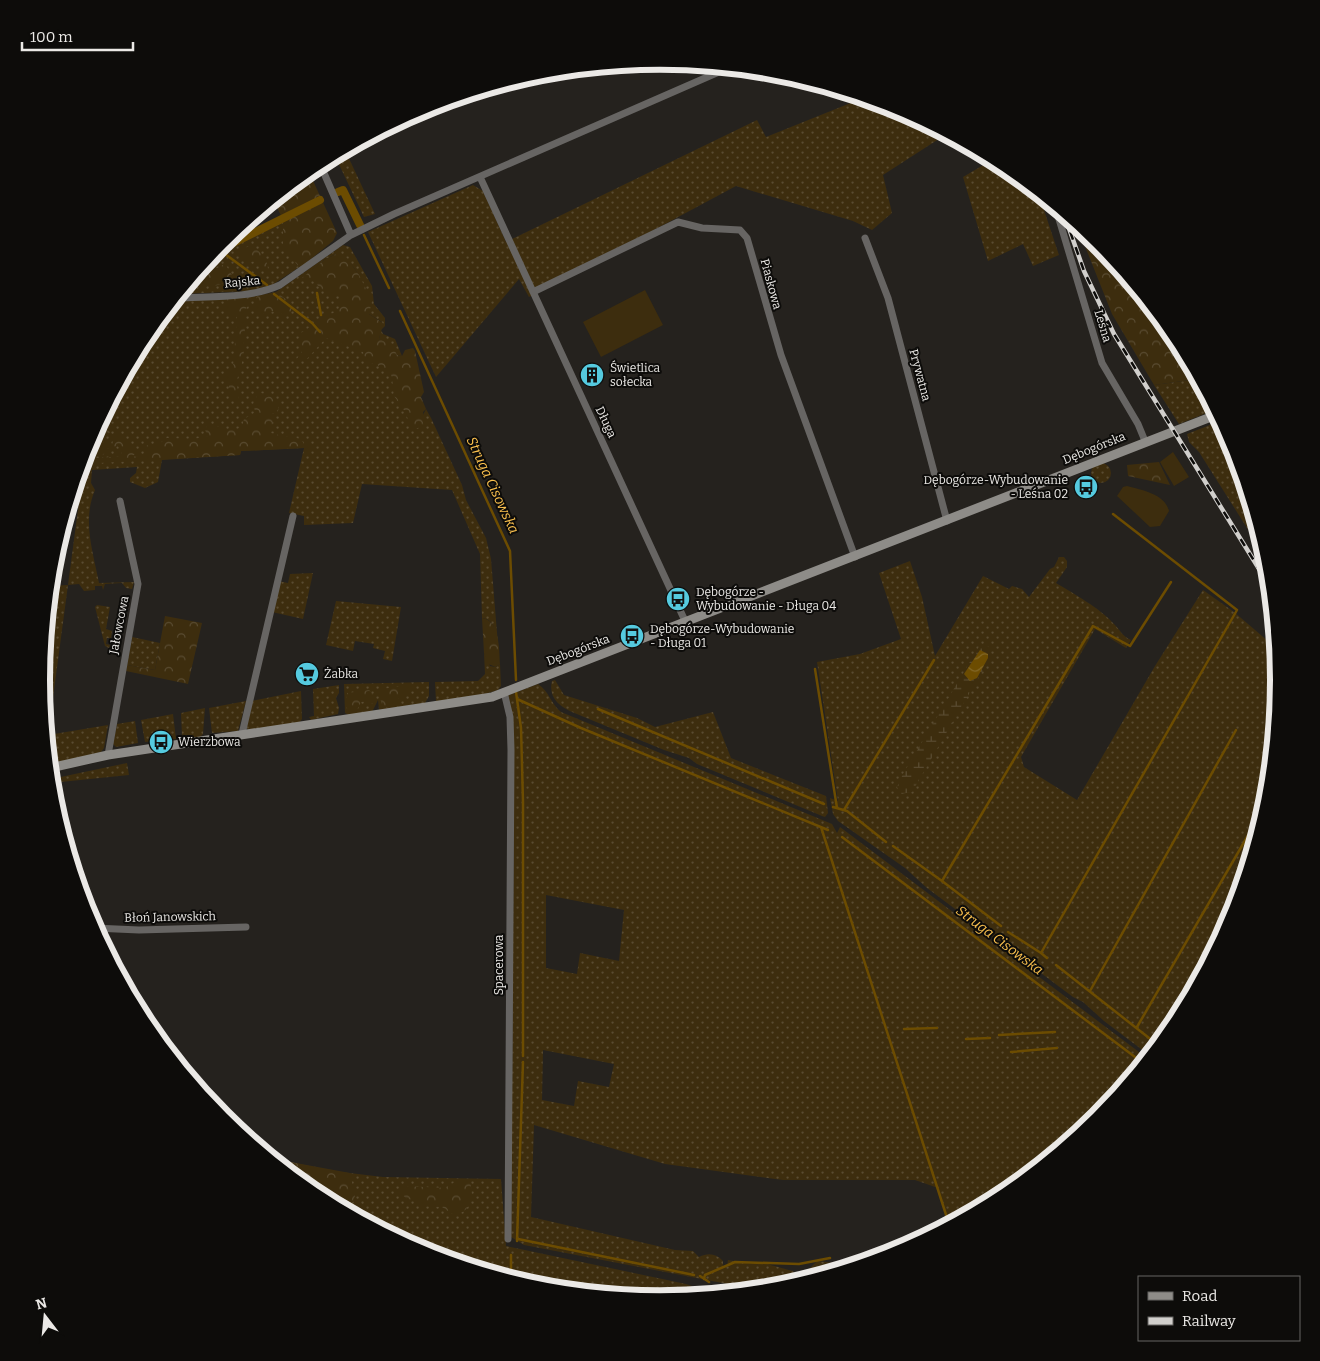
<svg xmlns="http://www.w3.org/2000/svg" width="1320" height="1361" font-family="Bitter,serif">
	<defs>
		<pattern id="grass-dots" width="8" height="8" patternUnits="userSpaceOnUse" patternTransform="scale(1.25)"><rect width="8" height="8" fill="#3d2d0e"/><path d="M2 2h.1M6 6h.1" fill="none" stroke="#594b31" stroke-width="1.8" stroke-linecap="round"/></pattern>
		<pattern id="forest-crowns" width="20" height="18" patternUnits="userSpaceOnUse" patternTransform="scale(1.25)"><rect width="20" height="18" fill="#3d2d0e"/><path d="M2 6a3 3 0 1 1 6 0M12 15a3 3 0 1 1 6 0" fill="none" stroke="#594b31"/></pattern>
		<pattern id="wetland-marsh" width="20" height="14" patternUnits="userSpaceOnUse" patternTransform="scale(1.25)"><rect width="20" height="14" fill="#3d2d0e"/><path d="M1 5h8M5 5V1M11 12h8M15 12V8" fill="none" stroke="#594b31"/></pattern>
		<pattern id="water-waves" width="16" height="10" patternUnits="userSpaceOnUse" patternTransform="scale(1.25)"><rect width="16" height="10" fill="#6c4c01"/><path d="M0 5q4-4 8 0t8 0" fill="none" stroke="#816626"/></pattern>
	</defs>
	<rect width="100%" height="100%" fill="#25221e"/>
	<path fill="url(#grass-dots)" fill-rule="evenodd" d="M863,98L897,109L945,135L883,175L892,213L872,230L853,221L736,186L529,297L519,279L436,377L368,232L473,185L483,191L506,242L757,120L766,137Z
		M345,150L375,214L364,217L335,156Z
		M992,160L1004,166L1039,195L1059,255L1033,266L1023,244L988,261L963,177Z
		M283,220L304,264L269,287L250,291L180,294L212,255Z
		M343,245L350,247L372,286L374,304L385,318V326L381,330L383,334L395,339L402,356L397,355L379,339L382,322L369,314C367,292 359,262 336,254L324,260L312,270L330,272L423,415L426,409L431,418L462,485L466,500L486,538L491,559L498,645C494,633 497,620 482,618L480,554L452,490L362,484L353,523L304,525V516L289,513L304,448L241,451L240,455L162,460L158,482L145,488L130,482V478L136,473L137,467L92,470L91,483L95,490C82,520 93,552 99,583L134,582L132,589L126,588L122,583L105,584L103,590L102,586H95V590L84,591L79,584L68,585L48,735L108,725L104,748L101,752L50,765L41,681L51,586L68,585L84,464H82L88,443L146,337L175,301L244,298L276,292Z
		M1197,379L1214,410L1179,424L1154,385Z
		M1220,421L1232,444L1266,558L1199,452L1189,442L1187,434Z
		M1091 473a10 10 0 1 1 20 0a10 10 0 1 1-20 0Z
		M1059,557H1064L1067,561V567L1056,583C1073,593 1101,609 1114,624C1121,631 1122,636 1131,640L1126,648L1095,629L1021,757L1024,767L1077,800L1155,666L1203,590L1234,612L1276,648L1279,681L1267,801L1232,918L1174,1024L1149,1055L1104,1021L1083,1002L1073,997L927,888L905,868L838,821L833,814L830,798L838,801L817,662L860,654L901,639L879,573L910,561L922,597L935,656L983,576L1009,589L1012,586L1022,589L1029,597L1050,569L1054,567Z
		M313,573L303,619L272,612L278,581L288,583L290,574Z
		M336,601L401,607L392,661L383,659L385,651L373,648L374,644L355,641L353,651L326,645Z
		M97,605L110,607L106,629L112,631L111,638H107L106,644L110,645L109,648L105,646L95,607Z
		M132,637L160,643L155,670L127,665Z
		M484,653L490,666L496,667L500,664L501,686L498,690L481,695L436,702L435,682L478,681L485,674Z
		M555,680L564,695L637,718L655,727L713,712L731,758L826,796L828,813L825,817L822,816L697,764L689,758L664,750L572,712C559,706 548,697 552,681Z
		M429,682V696L425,703L379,710L378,700L372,712L349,715L345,713L344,684Z
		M538,684C549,691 551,704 561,712L832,824L837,833L840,827L1147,1058L1097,1118L1004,1195L949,1224L938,1188L915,1180H783L665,1164L534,1125L531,1217L675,1250L693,1251L699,1257C708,1253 715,1253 723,1261V1268L727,1266L728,1260L751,1264L760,1262C763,1263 792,1271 793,1271L795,1274L803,1275L817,1261L835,1263L838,1270L780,1287L733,1285L524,1245L511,1237L514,791L513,716L507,696ZM546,895L624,910L619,961L580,953L577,974L546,968ZM543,1050L614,1064L609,1087L578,1081L574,1106L542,1100Z
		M339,685V693L336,698L339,708L338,714L311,720L309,717L314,716L313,689Z
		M301,691L302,719L299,723L250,730L246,728L251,701Z
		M246,701L238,731L212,733L209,708Z
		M205,708L203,734L200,737L186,740L182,737L181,713Z
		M173,714L176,739L145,742L141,720Z
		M135,721L138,743L116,747L113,744L117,724Z
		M127,763L129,775L51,783V779Z
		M271,1158L333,1171L383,1177L501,1179L506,1246L686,1284L692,1286L694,1296L660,1299L539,1287L423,1252L316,1195Z"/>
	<path fill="url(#forest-crowns)" d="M309,172L337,233L333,241L300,268L283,247V220L274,201Z
		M1077,226L1098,243L1175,337L1197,379L1154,385L1112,314Z
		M250,246C259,249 268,260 268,269L265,271L259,269V261L247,262L240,255L241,249Z
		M336,254H341L347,258L359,275L372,301L369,314L383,323L379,339L392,345L397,355L402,356L405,350L413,348L415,351L424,392L421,397L426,409L423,412L425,422C423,429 416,429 410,427L406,413L394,396L392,377L389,372L381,370L374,359V364L367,363L363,352L326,338L305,361L296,360L302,352L298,342L300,333C309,330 312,323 320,319C333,312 344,313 340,295L327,294L312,280L302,278L324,260Z
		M225,264L232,275L229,282L214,286L209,285L205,287L204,291L199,290L198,285L193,279L204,266L215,269Z
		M276,292L291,303L293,307L290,315C284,315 280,313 274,312C266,312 262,317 254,312L257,297Z
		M244,298L248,306L244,311C247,321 243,350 242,362C241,369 236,378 237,386C238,392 239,394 239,401L236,402L229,398V387L225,377L233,368L237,317L232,314H227L225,308L226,299Z
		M260,393L270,395L279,405L278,411L272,414L276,418L270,429L271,433L286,437L291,434L303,442V446H309L311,450L304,451V448L241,451L240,455L82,464L84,459L123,456L118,446L107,449L103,455H85L89,443L94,441L93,435L99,432L102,426H108L110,432L103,440L105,446L112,445L114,437L119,435L136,448L138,452L131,457L145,455L146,452L145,446L160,443L167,438L194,439L208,436L205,430L207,425C225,424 223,436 242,427L244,419L256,412C251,404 254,399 260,393Z
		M1159,462L1170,485L1128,476L1127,465Z
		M165,616L202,623L188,684L126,671L127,665L155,670Z
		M482,618C500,620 499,649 500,664L496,667L488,664L484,653Z
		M409,685L411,686L412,690L405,694L404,698H399L394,706L388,708C380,705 378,696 382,689Z
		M369,690L373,694L375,705L367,701L361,702L355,714H350L345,705L347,693Z
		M274,1159L350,1173L355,1196L353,1202L343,1209L316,1195Z
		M464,1180L470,1182C474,1198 472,1211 454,1215L442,1207L423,1206L416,1200L407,1199L398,1191L404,1186L446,1188L456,1181Z"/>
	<path fill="url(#wetland-marsh)" d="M980,645H986L990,648L991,656L912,792L900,794L897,787L903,774Z"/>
	<path fill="#3d2d0e" d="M645,290L663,325L601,357L583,322Z
		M1173,452L1189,477L1174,486L1160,462Z
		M1127,486C1142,490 1165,494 1169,511L1160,526L1150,527L1117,496L1123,487Z"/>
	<path fill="url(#water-waves)" d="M980,650L988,654V658L977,678L970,681L964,674Z"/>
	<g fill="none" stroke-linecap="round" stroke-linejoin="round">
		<path stroke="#6c4c01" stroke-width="2.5" d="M364,235L389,288
			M225,254L267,285
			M317,293L321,315
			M274,294L312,323L320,332
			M400,311L510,551L516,680
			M815,669L837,808
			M516,692L521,728L523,802V1056
			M517,699L581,728L828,830
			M598,709L824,804
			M833,807L847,811L886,842
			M844,810L934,660
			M821,827L949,1224
			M842,837L1143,1063
			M893,846L942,881L1093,626L1130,646L1171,582
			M942,881L1001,926
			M1008,932L1041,953
			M1047,958L1041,953L1237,610L1113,514
			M1056,965L1158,1045
			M1090,991L1236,730
			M1137,1027L1265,806
			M904,1029L937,1028
			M999,1035L1055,1032
			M966,1039L990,1038
			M1011,1052L1057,1048
			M518,1239L694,1275
			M517,1241L523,1062
			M700,1276L709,1282
			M511,1279V1255
			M704,1279L705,1275L735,1262L799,1264L830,1258
			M708,1294V1289"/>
		<path stroke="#6c4c01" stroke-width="8" d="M338,192L343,190L360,225
			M215,252L320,200"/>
		<path stroke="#676563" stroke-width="7" d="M320,164L351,235
			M480,177L686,623
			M1056,209L1102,363L1138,424L1145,441
			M865,238L888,298L947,521
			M533,292L678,222L702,228L740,230L747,238L781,355L855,557
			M177,298C211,296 249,299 280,285L351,235L394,214L728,68
			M504,692L510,717L511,750L508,1239
			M242,734L293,516
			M108,755L138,584L120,501
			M94,928L139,930L246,927"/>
		<path stroke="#8e8c88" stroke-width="9" d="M50,768L108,755L492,697L1216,415"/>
		<g stroke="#d1cfcc" stroke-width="4.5">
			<path id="rail" d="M1065,217L1084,271L1114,334L1269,585"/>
		</g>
		<use href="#rail" stroke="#0d0c0a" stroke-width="2.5" stroke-dasharray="8" stroke-linecap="butt"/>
	</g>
	<defs>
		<g id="building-disc" transform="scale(1.25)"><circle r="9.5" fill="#55cadf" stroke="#0d0c0a"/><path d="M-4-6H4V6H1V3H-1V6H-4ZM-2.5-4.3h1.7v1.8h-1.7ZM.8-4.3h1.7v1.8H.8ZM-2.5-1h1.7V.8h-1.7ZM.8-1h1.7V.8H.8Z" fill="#111"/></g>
		<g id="bus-disc" transform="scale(1.25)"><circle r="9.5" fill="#55cadf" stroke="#0d0c0a"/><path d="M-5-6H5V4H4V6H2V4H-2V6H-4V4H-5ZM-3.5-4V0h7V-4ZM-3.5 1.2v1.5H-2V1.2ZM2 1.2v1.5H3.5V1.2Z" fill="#111"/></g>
		<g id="supermarket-disc" transform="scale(1.25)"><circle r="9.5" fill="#55cadf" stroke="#0d0c0a"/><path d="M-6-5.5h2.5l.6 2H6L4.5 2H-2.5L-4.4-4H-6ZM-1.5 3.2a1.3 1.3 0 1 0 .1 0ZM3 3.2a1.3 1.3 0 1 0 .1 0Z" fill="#111"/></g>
	</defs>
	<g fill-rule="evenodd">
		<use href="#building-disc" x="592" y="375"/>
		<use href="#bus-disc" x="1086" y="487"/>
		<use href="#bus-disc" x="678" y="599"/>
		<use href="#bus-disc" x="632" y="636"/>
		<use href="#supermarket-disc" x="307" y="674"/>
		<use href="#bus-disc" x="161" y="742"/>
	</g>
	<g text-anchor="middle" stroke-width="4" stroke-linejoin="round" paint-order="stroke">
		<g font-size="12" fill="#ebe9e6" stroke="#0d0c0a">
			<text transform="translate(242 282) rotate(-6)" y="4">Rajska</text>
			<text transform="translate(771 284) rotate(75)" y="4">Piaskowa</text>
			<text transform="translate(1103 326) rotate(73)" y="4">Leśna</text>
			<text transform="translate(920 375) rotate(75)" y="4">Prywatna</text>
			<text transform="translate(606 422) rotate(65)" y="4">Długa</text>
			<text transform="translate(1094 448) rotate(-22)" y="4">Dębogórska</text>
			<text transform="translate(119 625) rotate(-79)" y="4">Jałowcowa</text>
			<text transform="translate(578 650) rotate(-21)" y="4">Dębogórska</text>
			<text transform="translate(170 917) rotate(-1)" y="4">Błoń Janowskich</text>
			<text transform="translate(499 965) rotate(-90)" y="4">Spacerowa</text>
		</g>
		<g font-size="12" fill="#ebe9e6" stroke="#0d0c0a" text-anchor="start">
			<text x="610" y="372">Świetlica<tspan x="610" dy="14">sołecka</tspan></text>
			<text x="1068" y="484" text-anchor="end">Dębogórze-Wybudowanie<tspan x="1068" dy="14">- Leśna 02</tspan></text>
			<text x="696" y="596">Dębogórze -<tspan x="696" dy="14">Wybudowanie - Długa 04</tspan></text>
			<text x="650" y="633">Dębogórze-Wybudowanie<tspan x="650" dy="14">- Długa 01</tspan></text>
			<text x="324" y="678">Żabka</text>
			<text x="178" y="746">Wierzbowa</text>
		</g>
		<g font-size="14" font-style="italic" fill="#fac04e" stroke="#0d0c0a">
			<text transform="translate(493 485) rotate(65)" y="5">Struga Cisowska</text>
			<text transform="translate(1000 940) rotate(37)" y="5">Struga Cisowska</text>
		</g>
	</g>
	<path d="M0 0H1320V1361H0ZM50 680a610 610 0 1 1 1220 0a610 610 0 1 1-1220 0Z" fill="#0d0c0a" fill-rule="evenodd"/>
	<path fill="none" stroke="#ebe9e6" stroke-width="6" d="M50 680a610 610 0 1 1 1220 0a610 610 0 1 1-1220 0Z"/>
	<rect x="1138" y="1276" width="162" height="65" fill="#0d0c0a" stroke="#666462"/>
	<rect x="1148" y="1292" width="25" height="8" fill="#8e8c88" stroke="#666462"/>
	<text x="1182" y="1301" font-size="15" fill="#ebe9e6">Road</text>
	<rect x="1148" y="1317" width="25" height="8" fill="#d1cfcc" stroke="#666462"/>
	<text x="1182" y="1326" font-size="15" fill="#ebe9e6">Railway</text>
	<g transform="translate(45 1316) rotate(344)" stroke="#0d0c0a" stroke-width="4" paint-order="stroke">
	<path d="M0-4L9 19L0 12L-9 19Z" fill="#ebe9e6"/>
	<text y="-8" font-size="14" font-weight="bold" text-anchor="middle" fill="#ebe9e6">N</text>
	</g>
	<path d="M22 42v8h111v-8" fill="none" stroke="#ebe9e6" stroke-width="2.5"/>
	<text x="30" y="42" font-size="15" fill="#ebe9e6" stroke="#0d0c0a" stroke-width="4" paint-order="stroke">100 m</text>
</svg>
